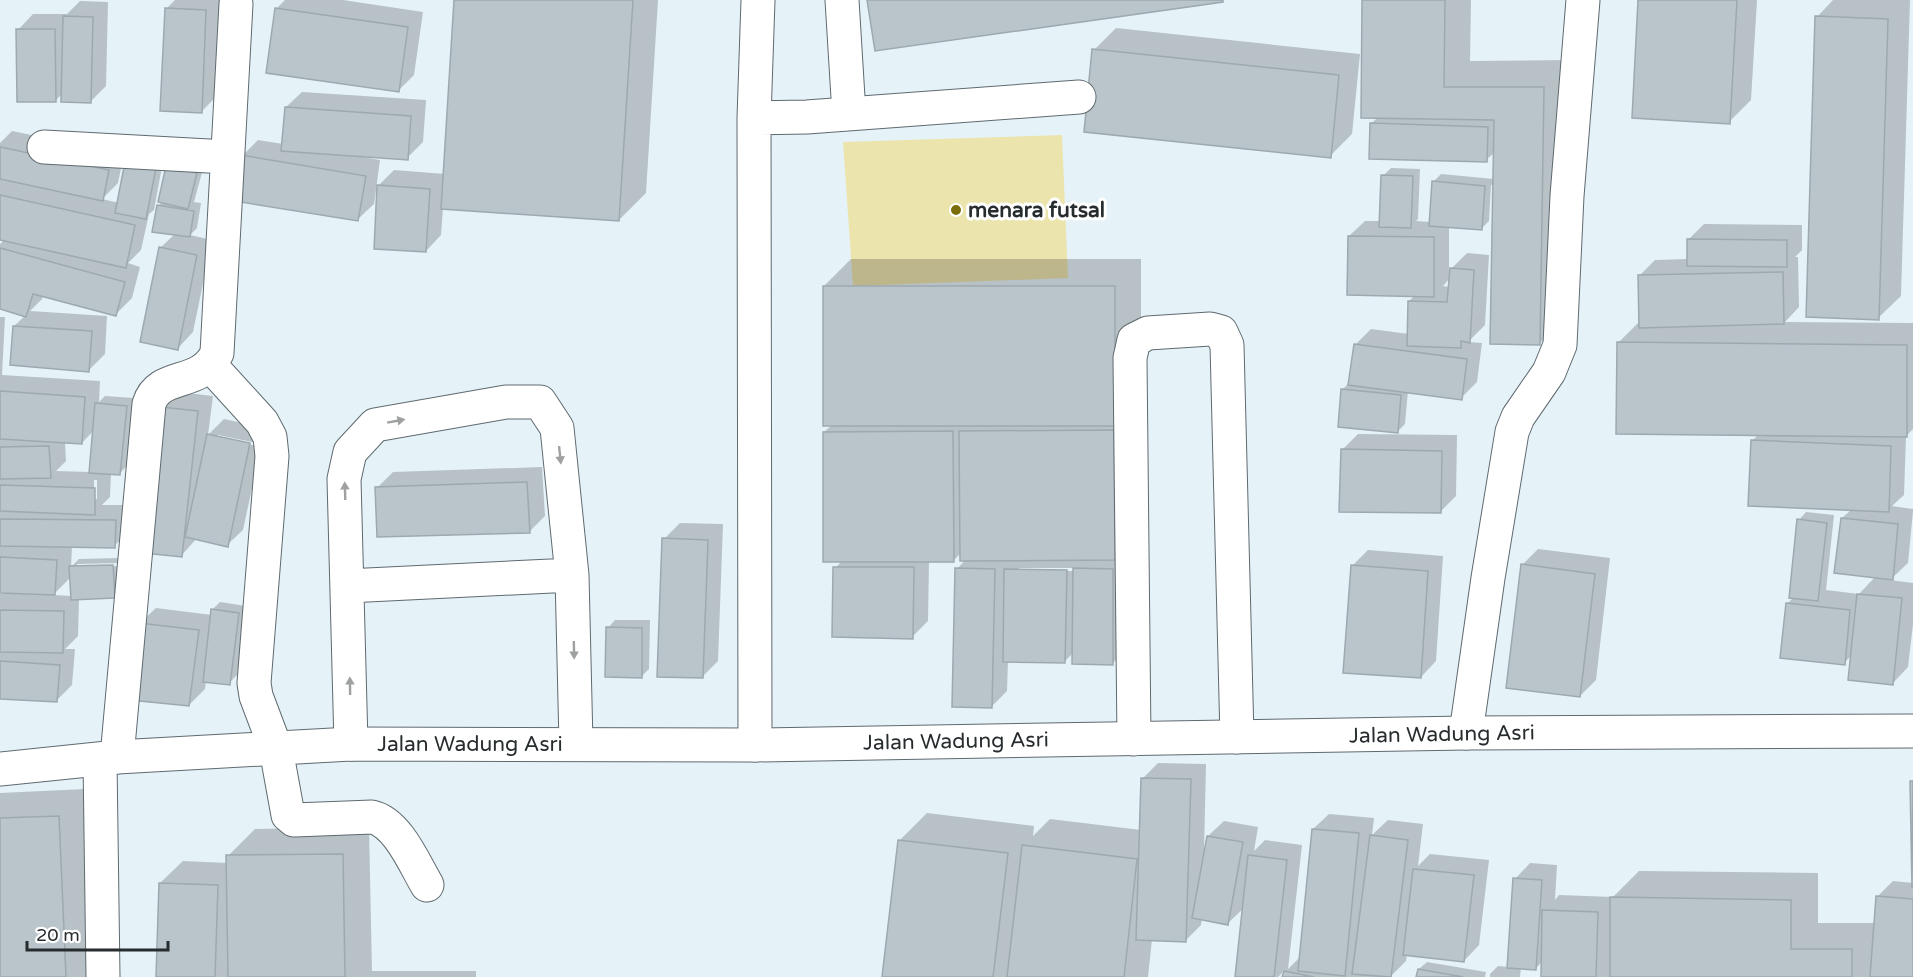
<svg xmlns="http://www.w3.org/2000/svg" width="1913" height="977" font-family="'Varela Round',sans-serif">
	<rect width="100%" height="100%" fill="#e5f2f8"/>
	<path fill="#ece4ad" d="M1062,135L1068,278L853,286L843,142Z"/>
	<path fill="#0003" fill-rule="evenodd" d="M175,0H221L217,96L201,112L166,9Z
		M285,0H343L423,12L414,75L398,91L277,8Z
		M456,0H658L646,193L619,220L443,208L441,235L426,251L378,186L394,170L445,174Z
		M1364,0H1471L1470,61L1570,60L1566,317L1539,344L1494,185H1491L1489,221L1481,229L1449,226V271L1467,253L1489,255L1485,325L1468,342L1482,343L1477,382L1461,398L1408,391L1405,424L1397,432L1342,390L1350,382L1355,345L1371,329L1409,334V301L1415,295L1349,236L1365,221H1381L1383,176L1391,168L1420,169L1418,219L1416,221L1431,222L1433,182L1441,174L1494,179L1495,152L1486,160L1371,124L1378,117ZM1450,278V287L1443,286Z
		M1640,0H1757L1751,100L1729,122Z
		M1833,0H1910L1901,296L1878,318L1817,17Z
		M80,1L108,2L106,86L91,101L63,93L55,101L18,30L33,14H67Z
		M1116,28L1360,54L1352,134L1330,156L1094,50Z
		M302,92L426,100L423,142L407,158L362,155V157L380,160L374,204L358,219L242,156L258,140L283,144L286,107Z
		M12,131L124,154L118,183L102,199L119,203L163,161L154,210L149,214L141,250L128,263L140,267L132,298L116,314L43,295L42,299L30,311L107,316L105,354L89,370L14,326L26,315L0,308V244L5,239L0,238V143Z
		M204,165L194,202L201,203L197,228L190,235L212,240L193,332L178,348L160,248L175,234L158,206L162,202L168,167Z
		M1704,224L1802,225V250L1795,257H1798L1799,307L1785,322L1913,323V429L1906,436L1904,495L1892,506L1913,509V511L1908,563L1890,580L1913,583V624L1908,667L1893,683L1852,655L1844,663L1788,603L1794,597L1799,520L1806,512L1834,515L1826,590L1859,594L1876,576L1842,518L1852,509L1752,441L1759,434L1619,342L1641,320L1640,275L1655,260L1688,259V240Z
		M851,259H1141V398L1128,648L1112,664L1074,652L1064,662L1008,661L1007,691L992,706L957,569L966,559L962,552L954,560H929L928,621L912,637L835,568L842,561L824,432L833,424L824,286ZM1019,568H1074V571H1019Z
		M0,317H5L2,375L100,381L99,402L105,396L134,398L127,466L119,474L111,473L110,497L102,505H131L130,531L114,546H72L71,567L79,559L121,558L122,589L114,597L79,598L78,636L65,649H75L72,685L56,701L0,697V594H11V592L0,591ZM94,430L90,472L56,471L66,461L65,442L82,443ZM94,480H97V499H94ZM121,563V566L77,567V564ZM71,577L72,596L53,595Z
		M178,392L213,396L208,435L224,419L265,428L243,530L227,545L197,538L181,556L162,407ZM218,435L257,443V446L218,438Z
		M1358,434L1457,435L1456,496L1440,512L1342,450Z
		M542,467L545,516L529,532L377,488L393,472Z
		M680,523L723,524L718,661L702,677L664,539Z
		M1538,549L1610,558L1596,680L1580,696L1522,565Z
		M1368,550L1443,556L1436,661L1421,677L1352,566Z
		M220,602L246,606L237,675L229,683L206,680L205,689L189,705L140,623L156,608L212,615V610Z
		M615,620H650L649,669L641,677L608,628Z
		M1158,763L1206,764L1204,852L1205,853L1208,836L1224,821L1258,827L1254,851L1265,840L1302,845L1288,969L1301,956L1313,829L1329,814L1374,818L1372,835L1388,820L1423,824L1418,866L1430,854L1489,860L1479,945L1464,961L1407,954L1406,961L1390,977H1284L1285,970L1278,977H1236L1244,908L1228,923L1202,918L1201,925L1186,940L1152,939L1148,977H883L900,840L927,813L1034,826L1033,836L1050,819L1141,830L1143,778Z
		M1913,780V977H1542L1543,961L1535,969L1521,967L1520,977H1490V974L1498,966L1509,967L1515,879L1530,863L1557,865L1555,900L1559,895L1613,897L1639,871L1818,873V923H1875L1877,897L1893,881L1913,883L1911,782Z
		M85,789L94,977H0V793Z
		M369,827L372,971H476V977H157L160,883L183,861L228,863V856L255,829Z
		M1427,962L1486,972L1485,977H1418L1419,969Z"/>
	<path fill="#b9c5cb" stroke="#9da9af" stroke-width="1.5" d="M454,0H633L619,221L441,209Z
		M867,0H1223V2L875,51Z
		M1362,0H1445L1444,87H1544L1540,345L1490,344L1494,120L1361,118Z
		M1638,0H1737L1730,124L1632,118Z
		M165,8L206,10L202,113L160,111Z
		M275,8L408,27L399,92L266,73Z
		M63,16L93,17L91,103L61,102Z
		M1815,16L1888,19L1879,320L1806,317Z
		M16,29H55L56,102H17Z
		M1092,49L1339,75L1331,158L1084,132Z
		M285,107L411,116L408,160L281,151Z
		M1370,123L1488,127L1487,162L1369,159Z
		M0,147L109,170L103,201L0,179Z
		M241,155L366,176L358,221L234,201Z
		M125,162L156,168L146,219L115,213Z
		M166,166L197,173L188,209L158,202Z
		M1381,175L1413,176L1411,228L1379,227Z
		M1432,181L1485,186L1482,230L1429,226Z
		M377,185L430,189L426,252L374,249Z
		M0,195L135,225L126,268L0,240Z
		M157,205L194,211L190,237L152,232Z
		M1348,236L1434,237V297L1347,295Z
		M1687,239L1787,240V267L1687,266Z
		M159,247L197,255L178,350L140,342Z
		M0,248L125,282L116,316L33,294L26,317L0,309Z
		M1450,268L1474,270L1470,343L1461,341V348L1407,346L1408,301L1447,302Z
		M1783,272L1784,324L1639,328L1638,275Z
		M823,286H1115V426H823Z
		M13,326L92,331L89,372L10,365Z
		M1617,342L1907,345V437L1616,434Z
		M1354,344L1467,359L1462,400L1348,385Z
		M1341,389L1401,395L1398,433L1338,427Z
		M0,391L85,397L82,444L0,439Z
		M95,403L127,406L120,475L89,473Z
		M161,407L198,411L182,557L144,553Z
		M1114,430L1115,560L960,561L959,431Z
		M953,431L954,562H823V432Z
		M207,434L250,443L228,547L185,537Z
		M1751,440L1891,446L1889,512L1748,506Z
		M49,446L51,478L0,479V447Z
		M1341,449L1442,451L1441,513L1339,512Z
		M527,482L530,533L377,537L375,487Z
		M0,485L95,488V515L0,511Z
		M1841,518L1898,524L1893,580L1834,573Z
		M0,519L116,520L115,548L0,546Z
		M1797,519L1827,523L1818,601L1789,598Z
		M662,538L708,540L703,678L657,677Z
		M0,557L57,560L55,595L0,593Z
		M1521,564L1595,574L1580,697L1506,688Z
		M113,565L115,598L71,600L69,566Z
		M1351,565L1428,571L1421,678L1343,673Z
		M833,567H914L913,639L832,637Z
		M955,568L995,569L992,708L952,707Z
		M1073,568L1113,569V665L1072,664Z
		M1004,569L1067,570L1065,663L1003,662Z
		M1857,594L1902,598L1893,685L1848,680Z
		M1786,603L1850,610L1845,665L1780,658Z
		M211,609L239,613L230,685L203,682Z
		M0,610L64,611L63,653L0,652Z
		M139,623L199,630L189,706L130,700Z
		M606,627L642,628V678L605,677Z
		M0,661L60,665L57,702L0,699Z
		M1141,778L1191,779L1186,942L1136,940Z
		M1910,781H1913L1912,888Z
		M59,816L66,977H0V818Z
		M1312,829L1359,833L1345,976L1298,971Z
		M1370,835L1408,840L1391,977L1352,974Z
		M1207,836L1243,842L1228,925L1192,918Z
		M898,840L1008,853L993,977H882Z
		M1022,845L1137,859L1124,977H1007Z
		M343,854L345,977H228L226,855Z
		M1248,855L1287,860L1274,977H1235Z
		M1413,869L1474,875L1464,962L1403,955Z
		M1513,878L1542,880L1536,970L1507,968Z
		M159,883L218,885L215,977H156Z
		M1876,896L1913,899V977H1870Z
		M1610,897L1791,900V949H1852V977H1610Z
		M1542,910L1598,912L1596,977H1541Z
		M1418,969L1463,977H1416Z
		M1284,971L1314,977H1282Z"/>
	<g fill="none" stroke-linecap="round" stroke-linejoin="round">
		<g stroke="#5f6a6f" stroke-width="35">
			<path id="minor" d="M842,0L849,114
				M754,118L807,117L1079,97
				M44,147L227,157
				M210,365L262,422L270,437L272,456L254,683L256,696L276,749L288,815L294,820L372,817C398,823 414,863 427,885
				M347,586L572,575
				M1466,733L1488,578L1512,432L1518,417L1549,372L1560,345L1567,196L1583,0
				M1134,739L1130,358L1134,340L1148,333L1210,329L1221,332L1227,345L1237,737
				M351,744L344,479L350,452L375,425L506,402H540L557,428L572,575L576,744
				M755,745L754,118L758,0
				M117,757L149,404C159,371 201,388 217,353L236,4
				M100,760L103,977"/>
		</g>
		<g stroke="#5f6a6f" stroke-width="35">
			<path id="major" d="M0,769L117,757L351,744L755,745L1466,733L1913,731"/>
		</g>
		<use href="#minor" stroke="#fff" stroke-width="33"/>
		<use href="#major" stroke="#fff" stroke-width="33"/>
	</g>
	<defs><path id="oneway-solid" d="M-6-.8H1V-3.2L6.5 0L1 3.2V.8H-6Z" transform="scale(1.5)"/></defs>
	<g fill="#9ea0a1">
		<use href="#oneway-solid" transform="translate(396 421) rotate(-10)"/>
		<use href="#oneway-solid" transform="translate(560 455) rotate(84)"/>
		<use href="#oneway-solid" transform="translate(345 491) rotate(-92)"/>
		<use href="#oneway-solid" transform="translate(574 650) rotate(89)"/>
		<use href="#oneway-solid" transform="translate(350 686) rotate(-91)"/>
	</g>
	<circle fill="#7a6d0a" stroke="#fff" stroke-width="2" cx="956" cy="210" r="6"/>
	<g text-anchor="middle" stroke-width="6" stroke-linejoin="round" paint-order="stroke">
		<g font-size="21" font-weight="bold" fill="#272c2e" stroke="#fff" text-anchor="start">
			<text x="968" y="217">menara futsal</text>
		</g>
		<g font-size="21" fill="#272c2e" stroke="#fff">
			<text transform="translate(1442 734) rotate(-1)" y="7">Jalan Wadung Asri</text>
			<text transform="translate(956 741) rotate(-1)" y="7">Jalan Wadung Asri</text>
			<text x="470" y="751">Jalan Wadung Asri</text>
		</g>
	</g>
	<path d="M27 941v9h141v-9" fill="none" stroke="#272c2e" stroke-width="3"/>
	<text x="36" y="941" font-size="18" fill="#272c2e" stroke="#ffffff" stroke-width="4.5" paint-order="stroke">20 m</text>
</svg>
